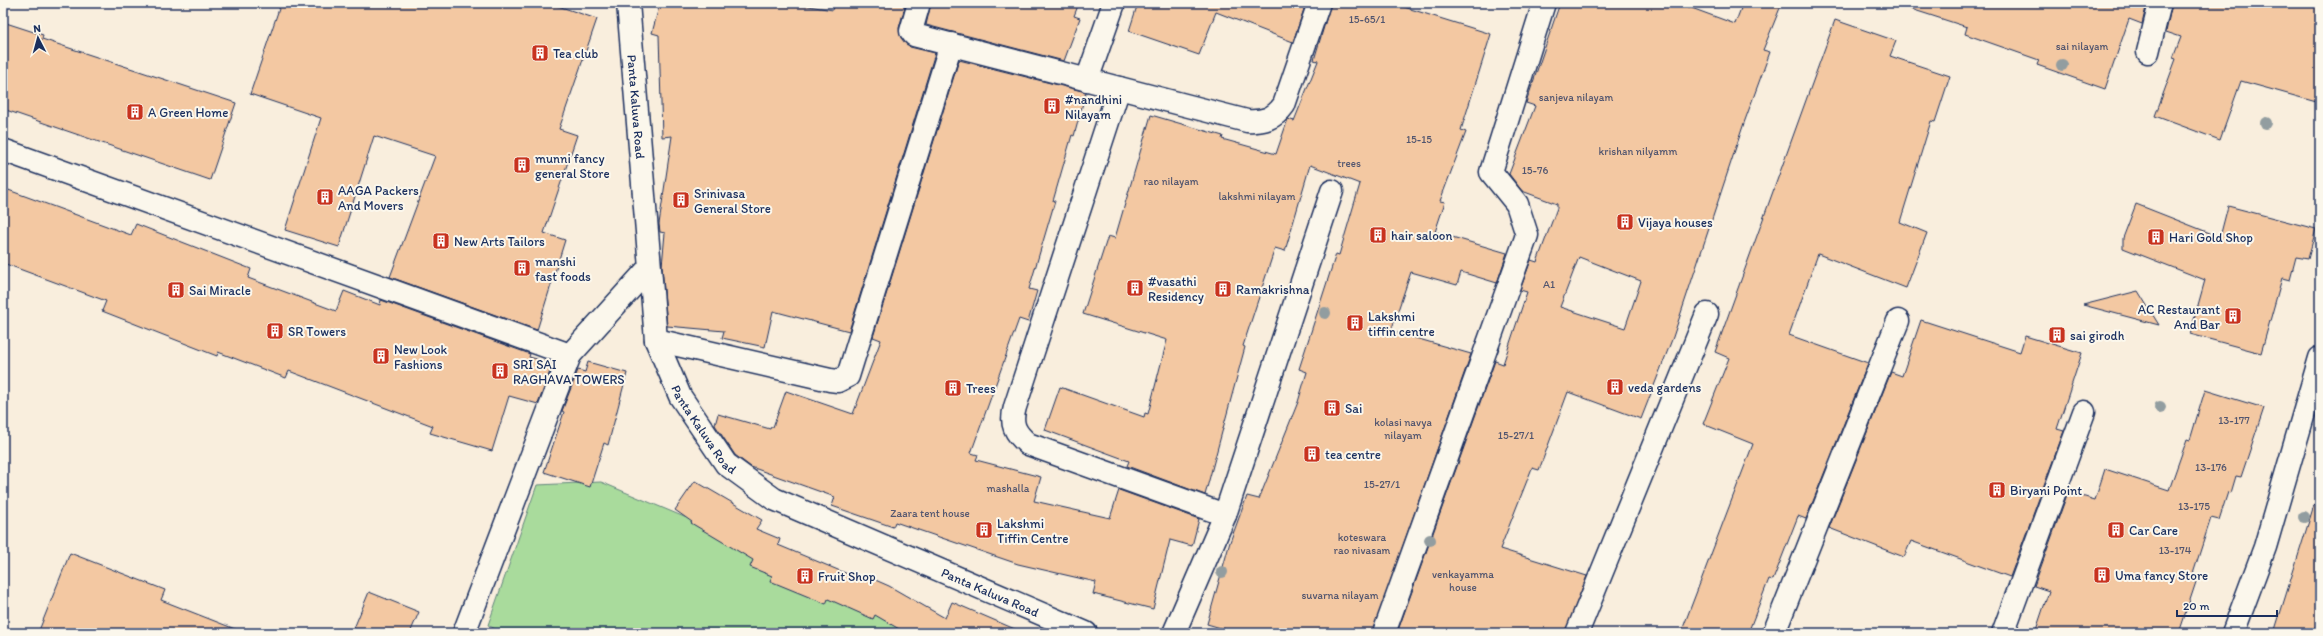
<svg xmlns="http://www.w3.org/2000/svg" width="2323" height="636" font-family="Itim,sans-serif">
	<rect width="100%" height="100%" fill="#f9eedd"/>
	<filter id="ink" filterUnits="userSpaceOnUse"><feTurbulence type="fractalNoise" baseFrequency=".025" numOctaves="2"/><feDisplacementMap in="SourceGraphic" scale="8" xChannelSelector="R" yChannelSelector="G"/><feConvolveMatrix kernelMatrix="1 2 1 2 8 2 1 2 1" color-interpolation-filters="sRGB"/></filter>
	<g filter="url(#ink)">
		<path fill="#a9db9c" stroke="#62857d" d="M601,482L960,633H502L488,625L537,485Z"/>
		<path fill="#f3c8a2" stroke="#1b2f5e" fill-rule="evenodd" d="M281,3H549L597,19L559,129L577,135L544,233L565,240L537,330L390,277L435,156L374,136L339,247L285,230L321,118L250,94Z
			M660,3H790L833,10L835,3H906L899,28L901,38L910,47L935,53L849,331L773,311L765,347L722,338L724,331L667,326L662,266L665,233L660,232L659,224L672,136L662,137L659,35L652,33Z
			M931,3H1079L1074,16L1080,18L1064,61L926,25Z
			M1138,3H1306L1293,42L1216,12L1199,55L1129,31Z
			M1331,3H1391L1491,34L1461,130L1466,132L1440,201L1445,202L1435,232L1507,253L1497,283L1461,272L1457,285L1411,272L1391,331L1471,354L1372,633H1238L1207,624L1230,542L1247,496L1259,499L1298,402L1307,372L1299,369L1336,254L1339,255L1360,184L1310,165L1285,251L1275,248L1243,346L1245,347L1205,495L1127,466L1129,461L1045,430L1060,387L1144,417L1145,413L1148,414L1167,340L1083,314L1108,236L1115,238L1151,115L1223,136L1222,139L1276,154L1288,119L1294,121L1318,61L1314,60Z
			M1560,3H1678L1735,24L1743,3H1782L1763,50L1770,52L1744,123L1673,337L1641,419L1568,392L1539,470L1532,468L1500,549L1587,576L1565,633H1397L1495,361L1503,364L1527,292L1520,290L1531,260L1537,262L1557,208V204L1522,191L1509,174L1535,106L1526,103ZM1579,257L1641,281L1625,328L1560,307Z
			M1909,3H2147L2142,24L2129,19L2105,89L2037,65L2039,60L1965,34L1967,27L1908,8Z
			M2172,3H2320V103L2241,81L2220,140L2155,116L2176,59L2173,58L2181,37L2166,32Z
			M1835,20L1896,41L1890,56L1950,76L1935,122L1931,121L1900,222L1927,233L1906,288L1818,254L1789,335L1868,363L1806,519L1798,516L1773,580L1769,579L1748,633H1681L1753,444L1703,424L1729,358L1715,352Z
			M3,22L43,35L42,39L236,103L210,180L3,109Z
			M959,60L1086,92L1074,136L1072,135L1053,201H1055L1029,289L1037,291L1028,322L1019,319L971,453L978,455L976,460L1041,477L1034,501L1110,518L1119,490L1199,519L1192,546L1170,540L1153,609L1093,594L1096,582L1018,564L895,522L893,527L832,506L835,497L751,467L735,455L715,425L718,414L770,429L771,427H773L786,391L853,414L881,340L873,337Z
			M3,188L131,235L136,224L251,269L248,278L336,311L344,291L380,305L381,300L530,354L529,357L553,363L538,404L509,396L492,451L430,433L433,426L289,371L286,378L218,352L217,356L102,311L106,301L3,263Z
			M2136,204L2220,237L2228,206L2316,229L2308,259L2296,257L2290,280L2282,278L2261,353L2190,334L2205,280L2123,248V238Z
			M2138,291L2159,325L2083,305Z
			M1921,320L2020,352L2025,336L2082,353L2057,429L2064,431L2010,577L1911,541L1904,557L1829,528L1891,372L1902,376Z
			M588,362L627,373L608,445L604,443L590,487L544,472L564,412L562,411L578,370L585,372Z
			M2205,390L2264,408L2241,477L2236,476L2231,493L2228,492L2219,520L2211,518L2191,580L2196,582L2179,633H2035L2049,591L2034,586L2068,492L2095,500L2105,469L2169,490L2187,439L2190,440Z
			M695,481L762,520L756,529L780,539L778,545L862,580L864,575L889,586L945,618L952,602L1024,633H906L875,615L873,619L828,599L826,604L770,581L772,576L750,567L753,560L691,523L692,522L675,510Z
			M2314,505L2320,506V633H2274Z
			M70,553L165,590L161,600L240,631V633H38Z
			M369,592L419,612L410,633H352Z"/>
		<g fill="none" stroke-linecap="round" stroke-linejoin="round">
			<g stroke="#1b2f5e" stroke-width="25">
				<g id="minor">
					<path id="s1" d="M628,3L656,340L680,396L726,464L774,499L1086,633"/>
					<path d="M919,3L911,31L914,35L1247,121C1263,122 1274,119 1284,105L1319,3"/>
					<path d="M2148,52L2160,3"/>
					<path d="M1087,80L1114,3"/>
					<path d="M1119,88L1015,407C1010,424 1015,433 1028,444L1225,515"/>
					<path d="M3,150L570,355L649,268"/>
					<path d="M656,340L830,380L838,381L848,376L951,44"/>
					<path d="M464,633L570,355"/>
					<path d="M1174,633L1225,515L1332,191"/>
					<path d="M1384,633L1527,235L1517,204L1491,172L1544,3"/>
					<path d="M1577,633L1707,314"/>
					<path d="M1774,633L1898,321"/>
					<path d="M2003,633L2084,412"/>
					<path d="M2233,633L2265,547L2320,358"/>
				</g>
			</g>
			<use href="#minor" stroke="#fbf7ec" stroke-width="22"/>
		</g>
		<g fill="#929da0">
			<circle cx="2062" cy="65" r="6"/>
			<circle cx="2266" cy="123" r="6"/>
			<circle cx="1325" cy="313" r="6"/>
			<circle cx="2160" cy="407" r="6"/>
			<circle cx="2304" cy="517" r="6"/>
			<circle cx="1430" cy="540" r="6"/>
			<circle cx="1222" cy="572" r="6"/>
		</g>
	</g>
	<defs>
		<g id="building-square" transform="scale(0.9)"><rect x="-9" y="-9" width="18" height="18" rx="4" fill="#c8321e" stroke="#fbf7ec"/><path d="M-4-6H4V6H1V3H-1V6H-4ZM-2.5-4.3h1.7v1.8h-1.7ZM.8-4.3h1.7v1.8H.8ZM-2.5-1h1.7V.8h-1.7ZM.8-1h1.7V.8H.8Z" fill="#fff"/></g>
	</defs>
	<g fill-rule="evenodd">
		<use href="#building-square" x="540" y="53"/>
		<use href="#building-square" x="1052" y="106"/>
		<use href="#building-square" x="135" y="112"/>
		<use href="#building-square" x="522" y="165"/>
		<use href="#building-square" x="325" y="197"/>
		<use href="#building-square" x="681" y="200"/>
		<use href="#building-square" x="1625" y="222"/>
		<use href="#building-square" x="1378" y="235"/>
		<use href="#building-square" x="2156" y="237"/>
		<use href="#building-square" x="441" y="241"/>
		<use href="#building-square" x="522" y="268"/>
		<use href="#building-square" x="1135" y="288"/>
		<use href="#building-square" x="1223" y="289"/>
		<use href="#building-square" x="176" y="290"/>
		<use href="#building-square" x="2233" y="316"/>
		<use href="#building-square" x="1355" y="323"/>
		<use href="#building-square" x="275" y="331"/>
		<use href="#building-square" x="2057" y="335"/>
		<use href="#building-square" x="381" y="356"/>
		<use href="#building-square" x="500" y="371"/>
		<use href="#building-square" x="1615" y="387"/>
		<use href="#building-square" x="953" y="388"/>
		<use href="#building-square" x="1332" y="408"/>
		<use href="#building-square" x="1312" y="454"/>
		<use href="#building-square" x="1997" y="490"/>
		<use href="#building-square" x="984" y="530"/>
		<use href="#building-square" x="2116" y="530"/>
		<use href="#building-square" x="2102" y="575"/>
		<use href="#building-square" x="805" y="576"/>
	</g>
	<g text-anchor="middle" stroke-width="4" stroke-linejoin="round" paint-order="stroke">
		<g font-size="11" fill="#51556f">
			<text x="1367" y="23">15-65/1</text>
			<text x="2082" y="50">sai nilayam</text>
			<text x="1576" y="101">sanjeva nilayam</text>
			<text x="1419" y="143">15-15</text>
			<text x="1638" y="155">krishan nilyamm</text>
			<text x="1349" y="167">trees</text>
			<text x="1535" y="174">15-76</text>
			<text x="1171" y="185">rao nilayam</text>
			<text x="1257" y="200">lakshmi nilayam</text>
			<text x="1549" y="288">A1</text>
			<text x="2234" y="424">13-177</text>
			<text x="1403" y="426">kolasi navya<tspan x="1403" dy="13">nilayam</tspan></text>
			<text x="1516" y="439">15-27/1</text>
			<text x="2211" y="471">13-176</text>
			<text x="1382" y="488">15-27/1</text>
			<text x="1008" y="492">mashalla</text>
			<text x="2194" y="510">13-175</text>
			<text x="930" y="517">Zaara tent house</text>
			<text x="1362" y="541">koteswara<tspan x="1362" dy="13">rao nivasam</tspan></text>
			<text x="2175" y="554">13-174</text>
			<text x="1463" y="578">venkayamma<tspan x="1463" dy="13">house</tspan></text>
			<text x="1340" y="599">suvarna nilayam</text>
		</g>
		<g font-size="13" fill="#1b2f5e" stroke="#fbf7ec" text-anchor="start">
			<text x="553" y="58">Tea club</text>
			<text x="1065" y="104">#nandhini<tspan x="1065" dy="15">Nilayam</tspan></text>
			<text x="148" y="117">A Green Home</text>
			<text x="535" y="163">munni fancy<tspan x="535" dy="15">general Store</tspan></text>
			<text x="338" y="195">AAGA Packers<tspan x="338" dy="15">And Movers</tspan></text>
			<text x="694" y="198">Srinivasa<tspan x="694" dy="15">General Store</tspan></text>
			<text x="1638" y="227">Vijaya houses</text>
			<text x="1391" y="240">hair saloon</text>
			<text x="2169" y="242">Hari Gold Shop</text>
			<text x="454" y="246">New Arts Tailors</text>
			<text x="535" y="266">manshi<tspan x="535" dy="15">fast foods</tspan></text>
			<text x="1148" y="286">#vasathi<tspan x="1148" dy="15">Residency</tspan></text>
			<text x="1236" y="294">Ramakrishna</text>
			<text x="189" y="295">Sai Miracle</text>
			<text x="2220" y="314" text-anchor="end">AC Restaurant<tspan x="2220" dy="15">And Bar</tspan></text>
			<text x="1368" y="321">Lakshmi<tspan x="1368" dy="15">tiffin centre</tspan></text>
			<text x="288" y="336">SR Towers</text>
			<text x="2070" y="340">sai girodh</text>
			<text x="394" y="354">New Look<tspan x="394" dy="15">Fashions</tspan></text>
			<text x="513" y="369">SRI SAI<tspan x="513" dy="15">RAGHAVA TOWERS</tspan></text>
			<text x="1628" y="392">veda gardens</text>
			<text x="966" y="393">Trees</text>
			<text x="1345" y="413">Sai</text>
			<text x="1325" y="459">tea centre</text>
			<text x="2010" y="495">Biryani Point</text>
			<text x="997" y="528">Lakshmi<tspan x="997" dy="15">Tiffin Centre</tspan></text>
			<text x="2129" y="535">Car Care</text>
			<text x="2115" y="580">Uma fancy Store</text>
			<text x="818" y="581">Fruit Shop</text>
		</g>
		<g font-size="13" fill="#1b2f5e" stroke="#fbf7ec">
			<text dy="5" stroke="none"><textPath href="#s1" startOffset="104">Panta Kaluva Road</textPath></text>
			<text dy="5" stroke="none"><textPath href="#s1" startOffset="440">Panta Kaluva Road</textPath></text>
			<text dy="5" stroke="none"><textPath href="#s1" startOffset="776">Panta Kaluva Road</textPath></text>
		</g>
	</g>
	<rect width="2323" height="636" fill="none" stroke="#fbf7ec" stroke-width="16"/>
	<rect x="8" y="8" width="2307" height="620" fill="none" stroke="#1b2f5e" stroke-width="1.5" filter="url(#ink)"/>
	<g transform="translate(38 38) rotate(354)" stroke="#fbf7ec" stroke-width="3" paint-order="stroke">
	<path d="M0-3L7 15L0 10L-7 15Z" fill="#1b2f5e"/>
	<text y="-6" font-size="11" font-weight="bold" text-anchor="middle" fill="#1b2f5e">N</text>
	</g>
	<path d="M2177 610v6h100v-6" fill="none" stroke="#1b2f5e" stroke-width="2"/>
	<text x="2183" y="610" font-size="12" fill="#1b2f5e" stroke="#fbf7ec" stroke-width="3" paint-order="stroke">20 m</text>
</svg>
